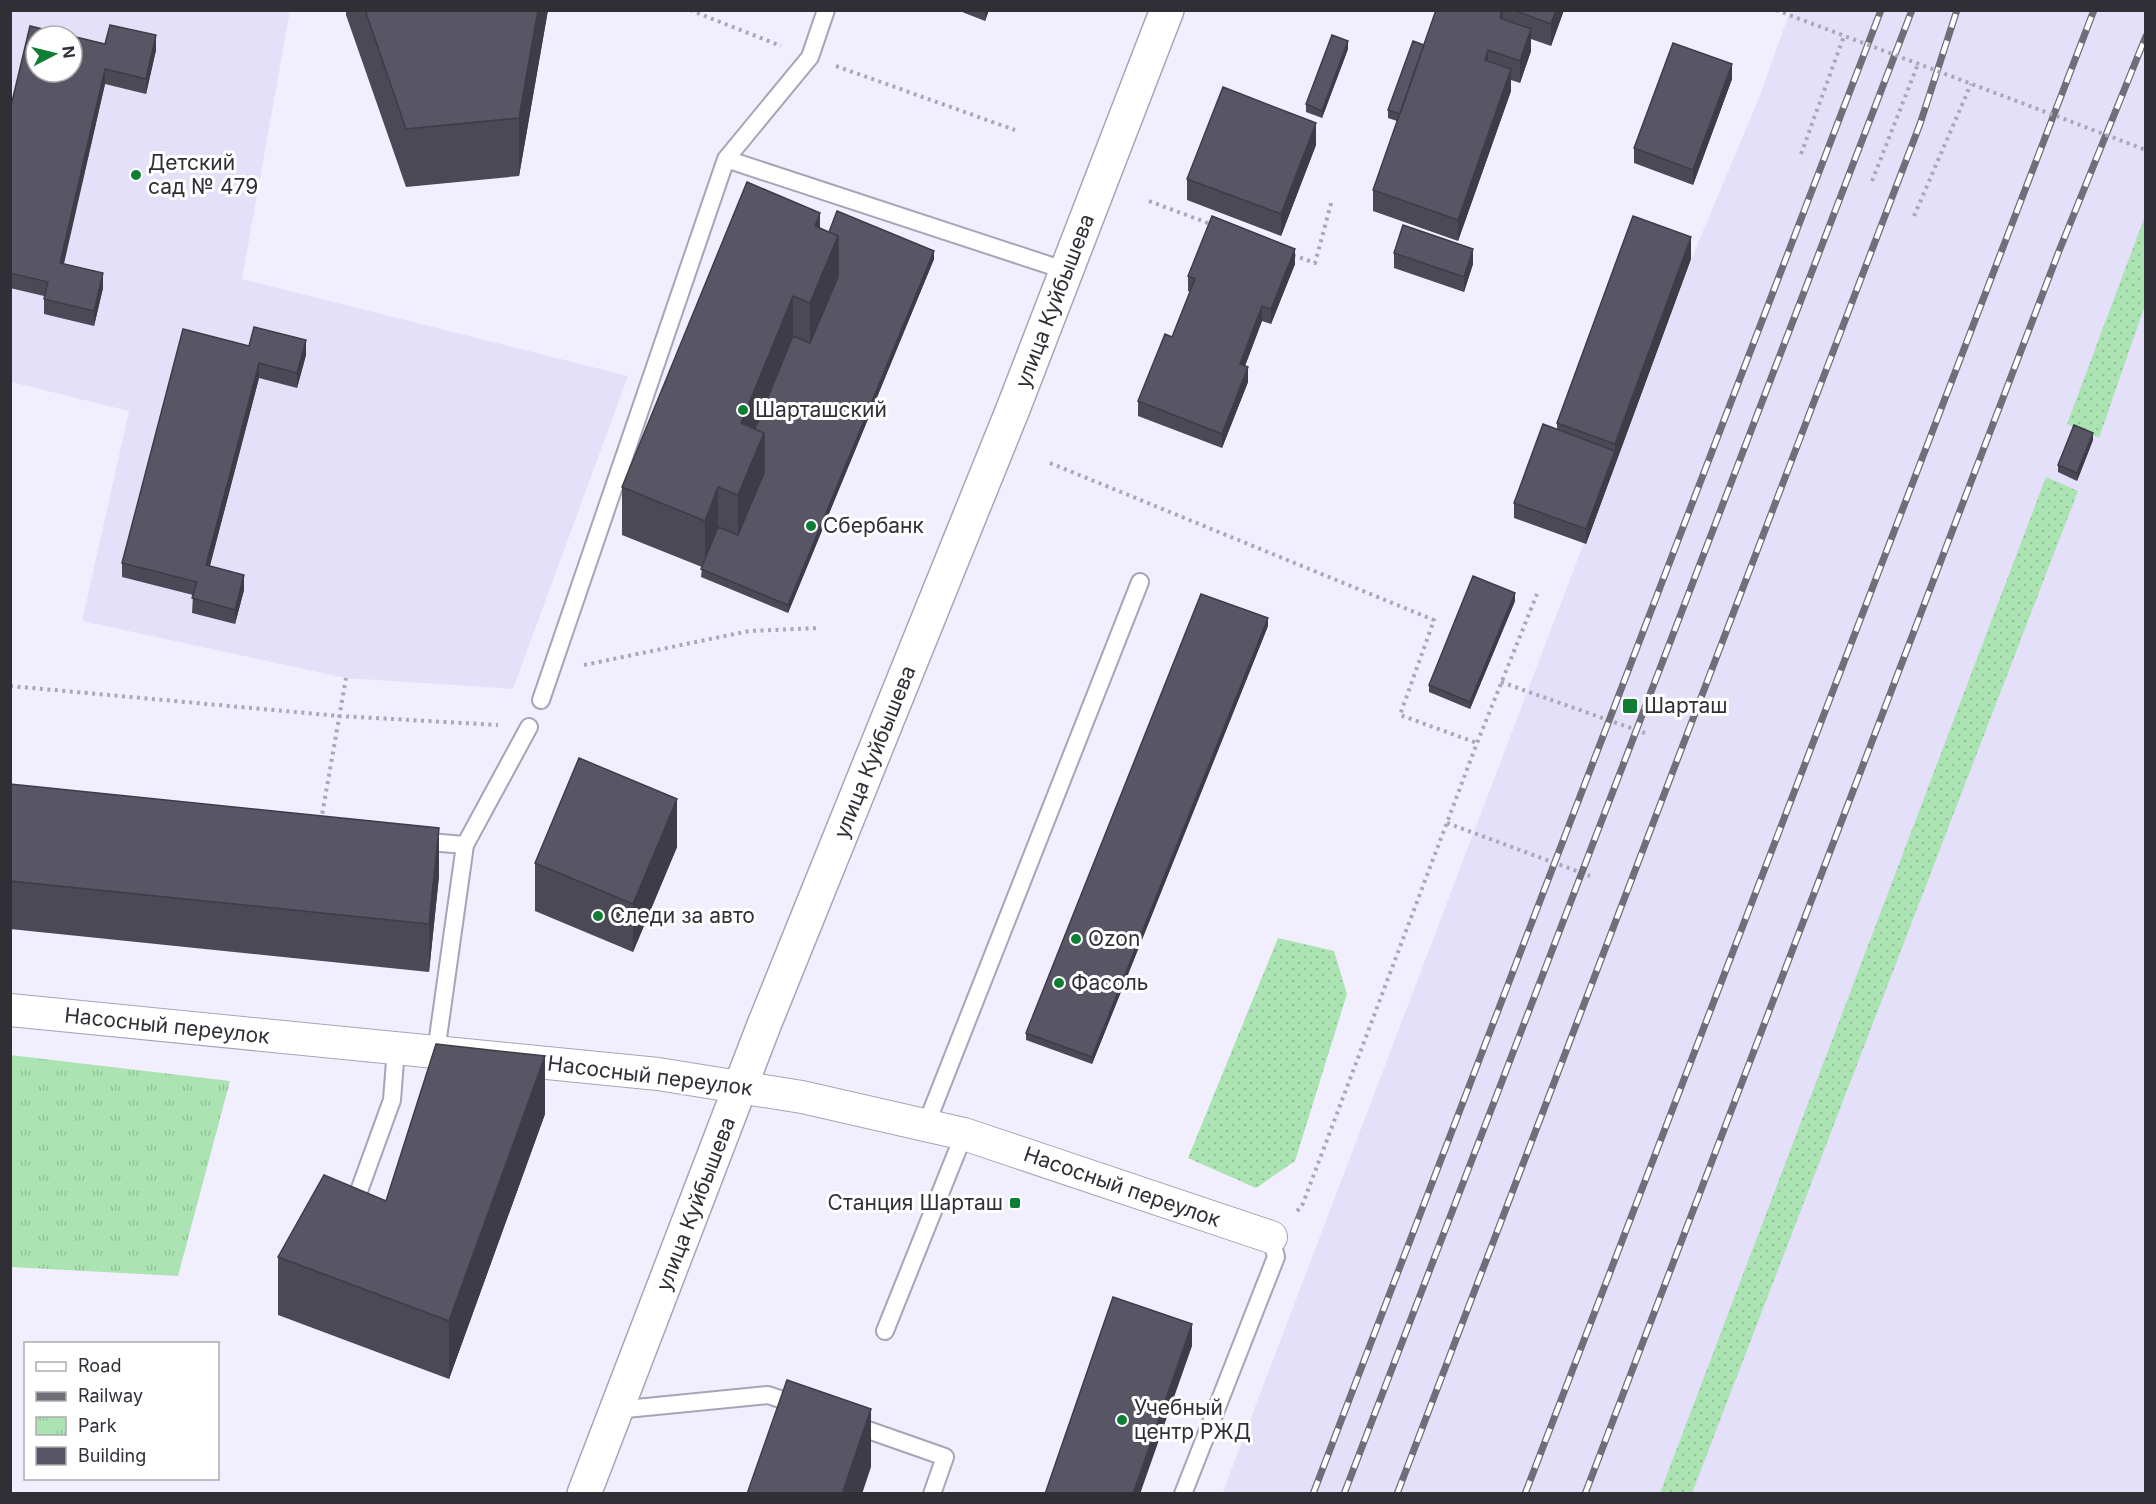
<svg xmlns="http://www.w3.org/2000/svg" width="2156" height="1504" font-family="Inter,sans-serif">
	<defs>
		<pattern id="grass-dots" width="8" height="8" patternUnits="userSpaceOnUse" patternTransform="scale(1.5)"><rect width="8" height="8" fill="#abe3b2"/><path d="M2 2h.1M6 6h.1" fill="none" stroke="#93c39a" stroke-width="1.8" stroke-linecap="round"/></pattern>
		<pattern id="park-tufts" width="24" height="20" patternUnits="userSpaceOnUse" patternTransform="scale(1.5)"><rect width="24" height="20" fill="#abe3b2"/><path d="M3 7l-1-3M5 7V3M7 7l1-3M15 17l-1-3M17 17v-4M19 17l1-3" fill="none" stroke="#93c39a"/></pattern>
	</defs>
	<rect width="100%" height="100%" fill="#f1eefe"/>
	<path fill="#e4e0fa" fill-rule="evenodd" d="M11,10L290,11L242,279L628,376L513,689L346,678L82,621L129,411L11,382ZM36,36H72V72H36Z
		M1790,11H2145V1493L1222,1494L1698,243L1759,98Z"/>
	<path fill="url(#grass-dots)" d="M2145,216V305L2099,438L2067,424Z
		M2046,477L2078,491L1692,1493H1660Z
		M1278,938L1334,951L1347,994L1295,1161L1256,1188L1188,1158Z"/>
	<path fill="url(#park-tufts)" d="M10,1055L230,1081L178,1276L11,1267Z"/>
	<g fill="none" stroke-linecap="round" stroke-linejoin="round">
		<g stroke="#a6a4b6" stroke-width="20">
			<path id="lane" d="M726,159L1067,271
				M541,700L726,159L810,57L826,10
				M417,841L465,845L436,1052
				M465,845L529,727
				M926,1125L1140,582
				M359,1191L392,1100L396,1048
				M885,1331L964,1134
				M616,1410L768,1395L801,1406
				M851,1424L945,1457L932,1494
				M1183,1494L1276,1257L1271,1237"/>
		</g>
		<g stroke="#a6a4b6" stroke-width="34">
			<path id="street" d="M10,1010L658,1074L802,1097L964,1134L1271,1237"/>
		</g>
		<g stroke="#a6a4b6" stroke-width="36">
			<path id="secondary" d="M584,1494L764,1025L1013,409L1167,10"/>
		</g>
		<path stroke="#aaa8b4" stroke-width="4" stroke-dasharray="3 4.5" stroke-linecap="butt" d="M690,10L781,46
			M836,66L1015,130
			M1801,154L1844,36
			M1872,181L1918,64
			M1149,201L1213,225
			M1914,216L1971,84
			M1293,255L1315,263L1332,200
			M1050,463L1434,620L1400,715L1477,743
			M584,665L749,631L820,628
			M1501,682L1645,733
			M10,686L339,716L498,725
			M321,821L346,678
			M1447,823L1590,876
			M1297,1211L1302,1206L1477,743L1537,594"/>
		<use href="#lane" stroke="#fff" stroke-width="16"/>
		<use href="#street" stroke="#fff" stroke-width="32"/>
		<use href="#secondary" stroke="#fff" stroke-width="33"/>
		<g stroke="#706e78" stroke-width="7">
			<path id="rail" d="M1313,1494L1881,10
				M1344,1494L1912,10
				M1397,1494L1920,124L1957,10
				M1525,1494L2094,10
				M1585,1494L2059,251L2146,36"/>
		</g>
		<use href="#rail" stroke="#fff" stroke-width="4.5" stroke-dasharray="14" stroke-linecap="butt"/>
		<path stroke="#aaa8b4" stroke-width="4" stroke-dasharray="3 4.5" stroke-linecap="butt" d="M1776,10L2146,150"/>
	</g>
	<path fill="#4c4957" d="M346,10H548L519,176L406,187L346,15Z
		M957,10H989L985,21Z
		M1436,10H1564L1551,46L1531,39V51L1520,83L1511,80V91L1458,241L1373,211V190L1397,121L1388,118V110L1424,45Z
		M105,44L156,50L146,94L105,84L64,264L103,288L94,326L44,314V296L10,288V110Z
		M1348,49L1322,118L1306,112V104Z
		M1732,79L1693,185L1634,163V148Z
		M1316,145L1281,236L1187,200V179Z
		M820,229L829,232L934,259L788,613L701,577L702,567L622,535V487Z
		M1394,253L1473,264L1464,292L1394,268Z
		M1691,259L1586,544L1514,518V503L1557,430V423Z
		M1295,264L1271,324L1262,321L1245,366L1248,382L1222,448L1138,416V401L1172,337L1190,292L1188,291V276Z
		M249,346L306,355L297,388L259,378L210,566L244,590L235,624L192,613L193,595L122,577V563Z
		M2093,440L2077,481L2058,472V465Z
		M1515,601L1470,709L1429,692V685Z
		M1268,626L1092,1064L1026,1040V1033Z
		M10,784L439,876L429,972L10,929Z
		M677,847L633,952L535,911V863Z
		M545,1114L449,1379L278,1315V1257L386,1201Z"/>
	<path fill="#3e3c47" d="M538,10H548L519,176V118Z
		M985,10H989L985,21Z
		M1502,10H1503V29L1500,18Z
		M1556,10H1564L1551,46V24Z
		M1531,29V51L1520,83V61Z
		M156,35V50L146,94V79Z
		M1348,41V49L1322,118V111Z
		M1488,50V71L1485,60Z
		M1732,64V79L1693,185V170Z
		M105,69V84L60,278V263Z
		M1511,69V91L1458,241V220Z
		M1316,123V145L1281,236V214Z
		M820,213V261L815,226Z
		M838,236V284L810,351V303Z
		M1691,237V259L1586,544V529L1615,451V444Z
		M1295,249V264L1271,324V309Z
		M1473,249V264L1464,292V277Z
		M934,251V259L788,613V605Z
		M103,273V288L94,326V311Z
		M793,296V344L743,465L741,423Z
		M1262,306V321L1240,379V364Z
		M306,340V355L297,388V373Z
		M259,363V378L206,580V565Z
		M1248,367V382L1222,448V434Z
		M764,433V481L738,543V495Z
		M2093,433V440L2077,481V473Z
		M718,487V535L705,569V521Z
		M244,575V590L235,624V610Z
		M1515,593V601L1470,709V702Z
		M1268,618V626L1092,1064V1057Z
		M677,799V847L633,952V904Z
		M439,828V876L429,972V924Z
		M545,1056V1114L449,1379V1321Z
		M1192,1324V1346L1140,1494H1133Z
		M871,1409V1467L862,1494H842Z"/>
	<path fill="#585565" stroke="#3e3c47" stroke-width="1.5" fill-rule="evenodd" d="M365,10H538L519,118L406,129Z
		M1436,10H1502L1500,18L1531,29L1520,61L1488,50L1485,60L1511,69L1458,220L1373,190Z
		M1513,10H1556L1551,24Z
		M110,25L156,35L146,79L105,69L60,263L103,273L94,311L44,299L48,282L10,273V110L30,26L105,44ZM36,36H72V72H36Z
		M1332,35L1348,41L1322,111L1306,104Z
		M1413,41L1424,45L1400,114L1388,110Z
		M1673,43L1732,64L1693,170L1634,148Z
		M1223,87L1316,123L1281,214L1187,179Z
		M747,182L820,213L815,226L838,236L810,303L793,296L741,423L764,433L738,495L718,487L705,521L622,487Z
		M837,211L934,251L788,605L701,569L718,527L738,535L764,473V433L755,429L793,336L810,343L838,277V236L829,232Z
		M1212,216L1295,249L1271,309L1262,306L1240,364L1248,367L1222,434L1138,401L1165,334L1172,337L1195,279L1188,276Z
		M1633,216L1691,237L1615,444L1557,423Z
		M1403,225L1473,249L1464,277L1394,253Z
		M254,327L306,340L297,373L259,363L206,565L244,575L235,610L192,598L197,582L122,563L183,329L249,346Z
		M1543,424L1615,451L1586,529L1514,503Z
		M2074,425L2093,433L2077,473L2058,465Z
		M1473,576L1515,593L1470,702L1429,685Z
		M1201,594L1268,618L1092,1057L1026,1033Z
		M579,758L677,799L633,904L535,863Z
		M10,784L439,828L429,924L10,881Z
		M436,1044L545,1056L449,1321L278,1257L324,1175L386,1201Z
		M1113,1297L1192,1324L1133,1494H1045Z
		M787,1380L871,1409L842,1494H747Z"/>
	<g fill="#0d7e34" stroke="#fff" stroke-width="2">
		<circle cx="136" cy="175" r="6"/>
		<circle cx="743" cy="410" r="6"/>
		<circle cx="811" cy="526" r="6"/>
		<rect x="1622" y="698" width="16" height="16" rx="3"/>
		<circle cx="598" cy="916" r="6"/>
		<circle cx="1076" cy="939" r="6"/>
		<circle cx="1059" cy="983" r="6"/>
		<rect x="1009" y="1197" width="12" height="12" rx="3"/>
		<circle cx="1122" cy="1420" r="6"/>
	</g>
	<g text-anchor="middle" stroke-width="6" stroke-linejoin="round" paint-order="stroke">
		<g font-size="21" fill="#302f36" stroke="#fff" text-anchor="start">
			<text x="148" y="170">Детский<tspan x="148" dy="24">сад № 479</tspan></text>
			<text x="755" y="417">Шарташский</text>
			<text x="823" y="533">Сбербанк</text>
			<text x="1644" y="713">Шарташ</text>
			<text x="610" y="923">Следи за авто</text>
			<text x="1088" y="946">Ozon</text>
			<text x="1071" y="990">Фасоль</text>
			<text x="1003" y="1210" text-anchor="end">Станция Шарташ</text>
			<text x="1134" y="1415">Учебный<tspan x="1134" dy="24">центр РЖД</tspan></text>
		</g>
		<g font-size="21" fill="#302f36" stroke="#fff">
			<text transform="translate(1055 301) rotate(-69)" y="7">улица Куйбышева</text>
			<text transform="translate(875 752) rotate(-68)" y="7">улица Куйбышева</text>
			<text transform="translate(167 1026) rotate(6)" y="7">Насосный переулок</text>
			<text transform="translate(650 1076) rotate(7)" y="7">Насосный переулок</text>
			<text transform="translate(1122 1187) rotate(19)" y="7">Насосный переулок</text>
			<text transform="translate(696 1204) rotate(-69)" y="7">улица Куйбышева</text>
		</g>
	</g>
	<rect width="2156" height="1504" fill="none" stroke="#302f36" stroke-width="24"/>
	<rect x="24" y="1342" width="195" height="138" fill="#ffffff" stroke="#acacaf" stroke-width="1.5"/>
	<rect x="36" y="1362" width="30" height="9" fill="#ffffff" stroke="#acacaf" stroke-width="1.5"/>
	<text x="78" y="1372" font-size="18" fill="#302f36">Road</text>
	<rect x="36" y="1392" width="30" height="9" fill="#706e78" stroke="#acacaf" stroke-width="1.5"/>
	<text x="78" y="1402" font-size="18" fill="#302f36">Railway</text>
	<rect x="36" y="1417" width="30" height="18" fill="url(#park-tufts)" stroke="#acacaf" stroke-width="1.5"/>
	<text x="78" y="1432" font-size="18" fill="#302f36">Park</text>
	<rect x="36" y="1447" width="30" height="18" fill="#585565" stroke="#acacaf" stroke-width="1.5"/>
	<text x="78" y="1462" font-size="18" fill="#302f36">Building</text>
	<g transform="translate(54 54) rotate(83)"><circle r="28" fill="#ffffff" stroke="#acacaf" stroke-width="1.5"/>
	<path d="M0-4.5L10 22L0 15L-10 22Z" fill="#0d7e34"/>
	<text y="-9" font-size="16" font-weight="bold" text-anchor="middle" fill="#302f36">N</text>
	</g>
</svg>
